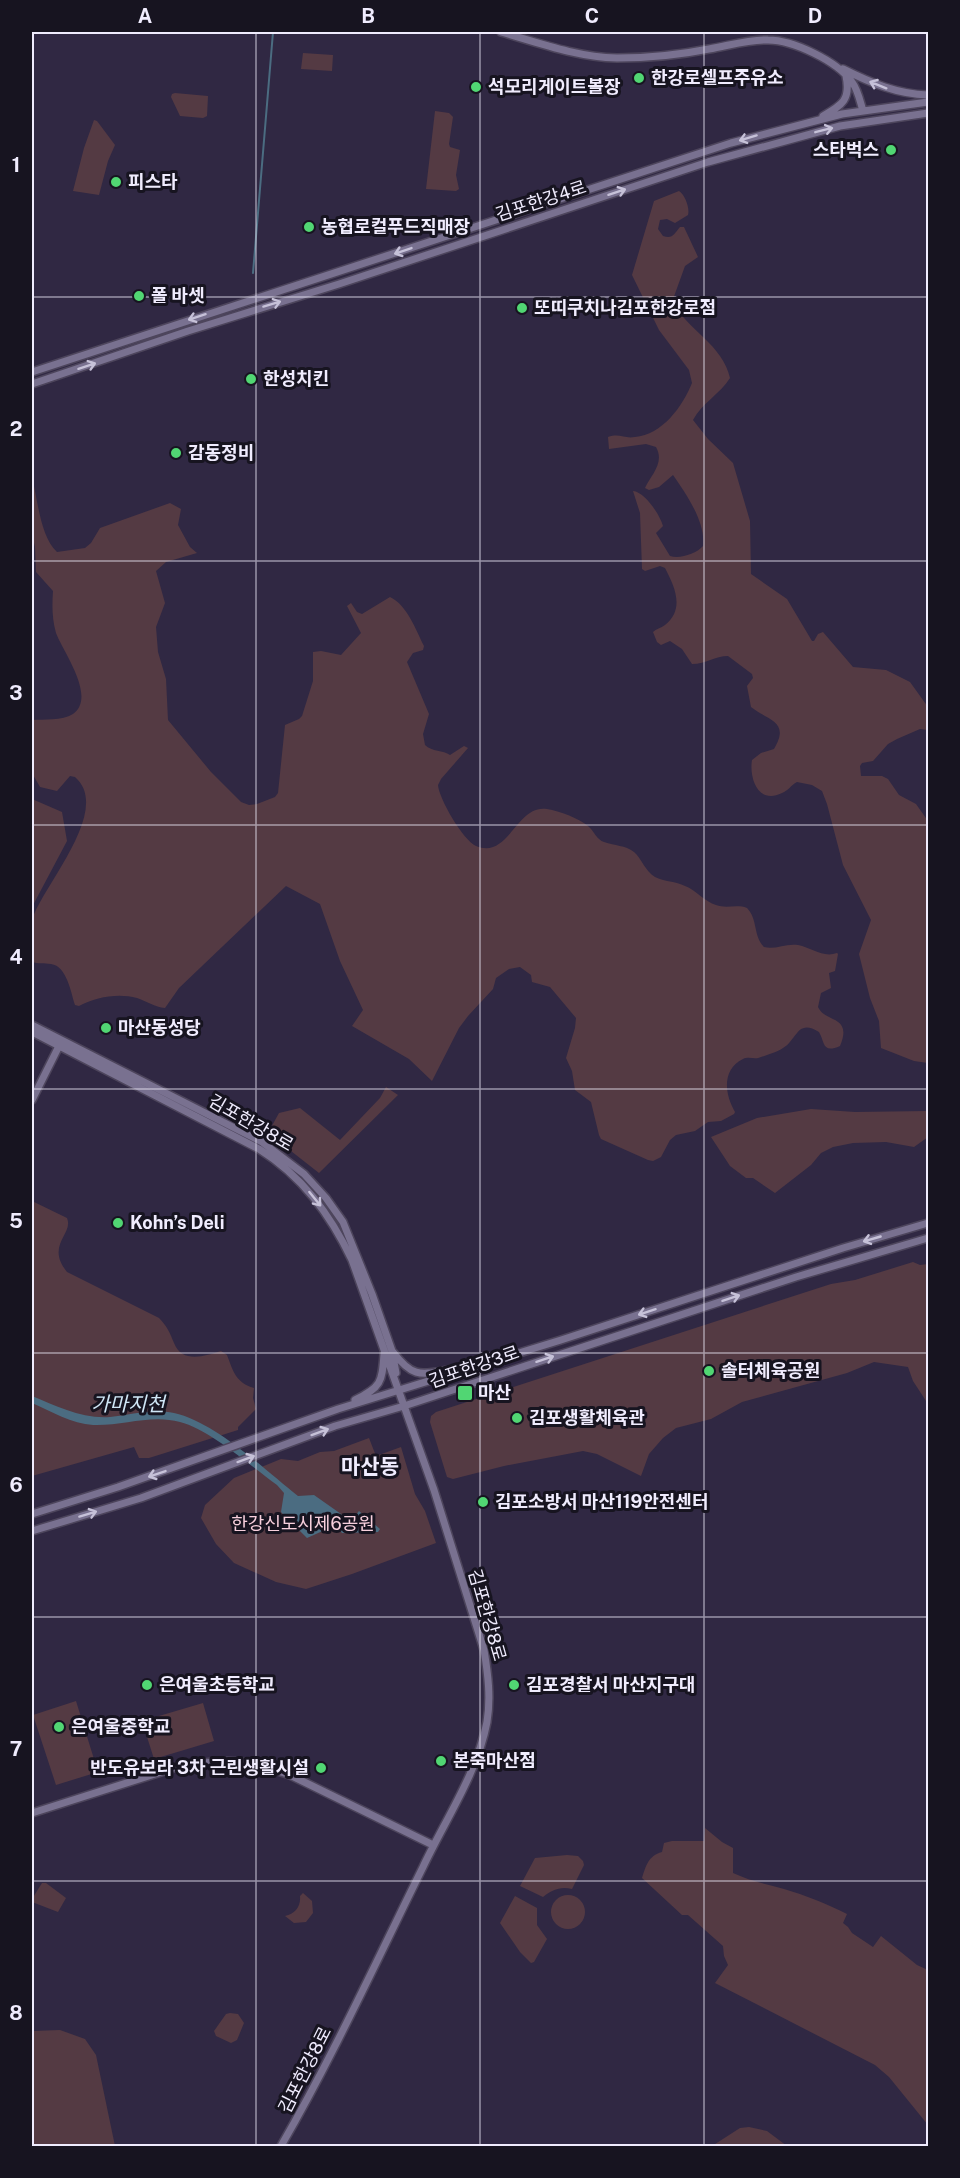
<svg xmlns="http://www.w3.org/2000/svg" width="960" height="2178" font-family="'Public Sans','Noto Sans KR',sans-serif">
	<rect width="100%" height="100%" fill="#302843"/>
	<path fill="#543a43" d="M303,53L333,55L332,71L301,69Z
		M175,93L208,96L207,116L203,118L180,116L171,97L172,94Z
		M435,111L449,113L453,117L449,144L450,147L460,150L456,175L459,189L456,191L426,189Z
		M94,120L97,121L115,145L108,161L99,195L73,191L84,148Z
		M679,191C685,195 690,208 688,215L675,223L667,219L660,220L658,229L663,236C673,239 674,234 680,227H684L698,257L685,266L672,302C688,330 723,345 730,378C720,394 702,403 693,420L708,439L733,463L750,521L751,574L787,599L812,641H814L818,634L823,632L853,667L886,670L910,682L928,707V730L920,729L897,739L888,744L873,761L862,763L860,766L861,776H882L888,779L899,795L916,804L928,821V1063L914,1061L881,1048L879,1021L870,998L859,954L871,920L843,865L827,804L822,791L812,785L797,782C791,785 788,791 782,793C758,805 749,778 752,760L761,753L774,749C791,721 767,720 751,707L747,686L753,678L752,674L728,656C715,656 706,664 692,664L682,649L670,641L661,645L657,642L653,632C656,629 661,628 665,625C685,609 675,587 665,568L660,566L645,571L642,569L640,513L633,491C645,492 660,515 663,526L656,533L670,556C680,559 696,554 703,546C706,522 686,494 673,475L659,487L649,490L645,488C651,475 665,463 656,447L646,444L609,449L608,437C620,433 624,439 635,437C662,435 683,406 692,383L689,370L659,330L632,275L654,201Z
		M32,478C38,500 40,536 57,552L85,548L91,543L100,528L170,503L181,509L178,525L190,547L197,553L166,562L156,571L165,603L156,627L158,652L166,679L168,720L211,772L241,802L249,805L257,804L275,797L278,793L285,725L299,719L302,716L313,681V652L321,651L341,655L361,633L347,606L351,603L357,612L362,614L390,597C407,605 416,630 424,646L423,650L413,653L407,662L429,714L423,734L425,745C432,752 443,750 450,755L464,746L468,748L441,779L438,785C439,799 463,840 476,846C509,860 516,804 547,809C560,811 578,818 588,826C594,831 597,840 604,842C615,846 625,845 634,852C642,859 645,871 655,877C664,882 676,881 685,886C696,890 705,902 716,905C726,909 737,904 747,908C758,919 753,936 764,947C775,950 786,943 798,945C812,948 823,958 837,953L838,954L835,971L829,973L831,988L821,993L818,1007C825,1023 853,1015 840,1046C822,1054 825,1042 819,1032C797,1018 797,1040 783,1048C777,1052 767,1055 761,1057C755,1060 749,1056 743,1059C721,1070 725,1095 735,1112L734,1114L721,1121L708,1122L695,1131L676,1135L670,1140L661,1157L653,1161L648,1160L601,1139L599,1135L591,1102L575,1090L572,1071L566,1058L575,1028L576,1018L550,987L532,982L531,975L520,967L509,969L496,978L493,989L468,1016L459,1028L432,1081L409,1059L352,1026L363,1010L340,961L320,904L286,886L179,988L165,1008C155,1007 146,1001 137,998C118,993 96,997 79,1006L75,1005C71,993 67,966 51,964C44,963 38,964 32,962C31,950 29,933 32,920C42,886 113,810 75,777L70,776L57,791L40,787L32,773V720C44,719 62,721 73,714C97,697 63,652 56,633C52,619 52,605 53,591L36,572L35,547L32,534Z
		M32,799L62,812L67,841L32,907Z
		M386,1087L398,1095L319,1173L268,1133L279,1113L300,1108L340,1140L380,1098Z
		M811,1109L855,1112L928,1111V1137L914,1147L886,1142L853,1143L833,1147L821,1153L811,1165L775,1193L753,1178H746L730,1166L711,1137L757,1118Z
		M32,1201L67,1218C74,1234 45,1245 67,1272L159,1318C167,1326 170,1333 174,1343C182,1364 205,1356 221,1351L227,1355C233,1371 236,1383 254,1388L253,1398L256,1409L238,1427V1430L149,1458H139L134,1447L32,1476Z
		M913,1262L920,1265L928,1264V1404L913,1381L908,1367L874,1362L847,1373L742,1402L711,1419L676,1428L663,1438L649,1454L641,1476L597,1454L583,1451L504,1466L453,1479L447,1477L430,1422L431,1416L436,1412L831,1284L855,1280Z
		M369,1438L376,1456L401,1447L415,1494L425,1511L436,1543L352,1574L306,1589L276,1582L234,1563L216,1544L201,1518L205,1505L234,1478L281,1459L298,1461L320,1452L334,1451Z
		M76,1701L98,1772L56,1785L33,1715Z
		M203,1703L214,1741L154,1759L142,1721Z
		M705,1828L722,1842L733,1848V1873C750,1881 766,1884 784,1889C805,1895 827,1904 847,1914L843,1923L848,1927L852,1933L873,1947L881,1936L917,1965L928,1970V2125L889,2077L875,2065L715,1983L728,1965L724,1956L723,1946L688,1915H682L642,1878C646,1866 648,1856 662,1852L664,1843L672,1841H704Z
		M567,1855L578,1856L583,1861L584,1865L572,1889C560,1886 552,1890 543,1897L520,1886L535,1858Z
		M42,1883H46L66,1898L58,1912L32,1902V1899Z
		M303,1893L312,1901L313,1913L306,1922L294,1923L285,1916C295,1914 301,1907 300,1896Z
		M551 1912a17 17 0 1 1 34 0a17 17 0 1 1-34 0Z
		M515,1896L537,1908V1925L547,1939L534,1962L531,1963L520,1952L500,1923Z
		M230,2013L238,2014L244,2023L237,2040L231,2043L216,2036L214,2031L226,2014Z
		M60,2030L85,2039L96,2055L115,2146H32V2031Z
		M749,2127L767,2131L787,2146H712L740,2128Z"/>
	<path fill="#4b6c81" d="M32,1396C56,1406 82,1419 110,1417C131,1415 152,1408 174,1413C215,1422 264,1469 298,1496L314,1495L351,1521L359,1511L380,1529L378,1532L342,1533L336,1525L307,1538L281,1512L284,1493L277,1485C252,1467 209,1429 180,1422C151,1414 123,1426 93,1425C72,1424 51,1411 32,1403Z"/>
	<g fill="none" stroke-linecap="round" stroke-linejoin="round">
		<path stroke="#4b6c81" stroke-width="2" d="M253,273L273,32"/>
		<g stroke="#4d455c" stroke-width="10">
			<path id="minor" d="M501,32C539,43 577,57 617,58C648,58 679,55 709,49C728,46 748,39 768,40C793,40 837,61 852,82C858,90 860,101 863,111
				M843,69C871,83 897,94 928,95
				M823,116C842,105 851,100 846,76
				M32,372L731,143L842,114L928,102
				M32,384L188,331L339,284L708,162L840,126L928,113
				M32,1025L262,1142L304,1174L326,1198L343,1222L372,1294L392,1351L396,1373
				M32,1032L259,1149C302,1176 330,1214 352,1260L434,1490L484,1650C488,1674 491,1698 487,1722C477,1774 445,1820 423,1867C377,1960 333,2056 281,2146
				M32,1100L60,1044
				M393,1352C414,1380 422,1374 454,1369
				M355,1400C381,1387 382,1383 384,1354
				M32,1514L118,1487L338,1409L561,1340L843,1248L928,1223
				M32,1531L141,1498L335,1426L404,1406L796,1277L928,1238
				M32,1813L180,1766L221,1761L243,1762L260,1765L290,1775L433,1845"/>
		</g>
		<use href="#minor" stroke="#797190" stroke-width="7"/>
	</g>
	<defs><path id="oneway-shaft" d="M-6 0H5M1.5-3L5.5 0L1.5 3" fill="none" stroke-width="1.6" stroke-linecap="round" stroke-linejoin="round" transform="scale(1.5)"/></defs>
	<g stroke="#c6c1d8">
		<use href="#oneway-shaft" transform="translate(878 85) rotate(-158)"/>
		<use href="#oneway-shaft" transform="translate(824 130) rotate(-14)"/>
		<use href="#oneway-shaft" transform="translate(748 138) rotate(163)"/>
		<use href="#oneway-shaft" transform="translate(617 192) rotate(-18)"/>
		<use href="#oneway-shaft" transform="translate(403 251) rotate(161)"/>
		<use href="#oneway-shaft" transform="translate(272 304) rotate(-17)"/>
		<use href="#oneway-shaft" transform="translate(197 317) rotate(162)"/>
		<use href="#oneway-shaft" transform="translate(87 366) rotate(-18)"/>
		<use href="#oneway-shaft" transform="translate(315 1199) rotate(51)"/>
		<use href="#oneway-shaft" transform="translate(872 1239) rotate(164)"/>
		<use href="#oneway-shaft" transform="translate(731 1298) rotate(-18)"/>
		<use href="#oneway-shaft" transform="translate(647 1312) rotate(162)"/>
		<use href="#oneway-shaft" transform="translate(545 1359) rotate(-18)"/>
		<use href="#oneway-shaft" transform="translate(320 1432) rotate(-20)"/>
		<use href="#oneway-shaft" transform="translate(246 1459) rotate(-20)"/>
		<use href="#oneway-shaft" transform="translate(157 1474) rotate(161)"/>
		<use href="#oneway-shaft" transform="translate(88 1514) rotate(-17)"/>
	</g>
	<path fill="none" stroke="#f0ecfe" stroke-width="1.5" stroke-opacity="0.55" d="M256,32V2146M480,32V2146M704,32V2146M32,297H928M32,561H928M32,825H928M32,1089H928M32,1353H928M32,1617H928M32,1881H928"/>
	<g fill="#51d673" stroke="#171420" stroke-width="2">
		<circle cx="639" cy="78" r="6"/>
		<circle cx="476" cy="87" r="6"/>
		<circle cx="891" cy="150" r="6"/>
		<circle cx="116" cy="182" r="6"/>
		<circle cx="309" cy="227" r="6"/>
		<circle cx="139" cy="296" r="6"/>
		<circle cx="522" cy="308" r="6"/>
		<circle cx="251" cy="379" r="6"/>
		<circle cx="176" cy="453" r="6"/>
		<circle cx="106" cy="1028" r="6"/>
		<circle cx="118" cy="1223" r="6"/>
		<circle cx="709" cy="1371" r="6"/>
		<rect x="457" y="1385" width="16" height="16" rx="3"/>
		<circle cx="517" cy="1418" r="6"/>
		<circle cx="483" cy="1502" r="6"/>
		<circle cx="147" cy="1685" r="6"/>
		<circle cx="514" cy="1685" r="6"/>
		<circle cx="59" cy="1727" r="6"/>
		<circle cx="441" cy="1761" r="6"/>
		<circle cx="321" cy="1768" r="6"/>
	</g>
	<g text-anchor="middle" stroke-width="6" stroke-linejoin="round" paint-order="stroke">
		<g font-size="18" font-weight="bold" fill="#f0ecfe" stroke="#171420" text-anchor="start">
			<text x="651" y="84">한강로셀프주유소</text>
			<text x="488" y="93">석모리게이트볼장</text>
			<text x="879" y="156" text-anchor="end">스타벅스</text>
			<text x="128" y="188">피스타</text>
			<text x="321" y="233">농협로컬푸드직매장</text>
			<text x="151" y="302">폴 바셋</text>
			<text x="534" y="314">또띠쿠치나김포한강로점</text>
			<text x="263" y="385">한성치킨</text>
			<text x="188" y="459">감동정비</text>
			<text x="118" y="1034">마산동성당</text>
			<text x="130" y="1229">Kohn’s Deli</text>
			<text x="721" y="1377">솔터체육공원</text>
			<text x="478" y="1399">마산</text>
			<text x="529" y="1424">김포생활체육관</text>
			<text x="495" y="1508">김포소방서 마산119안전센터</text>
			<text x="159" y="1691">은여울초등학교</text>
			<text x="526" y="1691">김포경찰서 마산지구대</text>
			<text x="71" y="1733">은여울중학교</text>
			<text x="453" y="1767">본죽마산점</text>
			<text x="309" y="1774" text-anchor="end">반도유보라 3차 근린생활시설</text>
		</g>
		<g font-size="18" fill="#f0ecfe" stroke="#171420">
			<text transform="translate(541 201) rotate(-18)" y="6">김포한강4로</text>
			<text transform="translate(251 1123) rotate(30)" y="6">김포한강8로</text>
			<text transform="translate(474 1367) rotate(-19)" y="6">김포한강3로</text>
			<text transform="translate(487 1615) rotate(74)" y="6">김포한강8로</text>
			<text transform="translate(305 2070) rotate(-63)" y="6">김포한강8로</text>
		</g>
		<g font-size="18" fill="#f8d0dd" stroke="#171420">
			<text x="303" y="1530">한강신도시제6공원</text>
		</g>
		<g font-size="20" font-style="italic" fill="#cfe6f6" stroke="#171420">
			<text x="128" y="1411">가마지천</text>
		</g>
		<g font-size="21" font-weight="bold" fill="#f0ecfe" stroke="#171420">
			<text x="370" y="1474">마산동</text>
		</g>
	</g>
	<rect width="960" height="2178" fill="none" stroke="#171420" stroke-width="66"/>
	<rect x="33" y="33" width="894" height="2112" fill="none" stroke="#f0ecfe" stroke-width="2"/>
	<g font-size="20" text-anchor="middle" font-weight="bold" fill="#f0ecfe">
		<text x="145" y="23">A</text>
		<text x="368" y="23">B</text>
		<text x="592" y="23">C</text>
		<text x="815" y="23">D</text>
		<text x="16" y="172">1</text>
		<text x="16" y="436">2</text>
		<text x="16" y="700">3</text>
		<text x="16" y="964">4</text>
		<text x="16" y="1228">5</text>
		<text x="16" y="1492">6</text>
		<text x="16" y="1756">7</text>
		<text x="16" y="2020">8</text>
	</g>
</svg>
